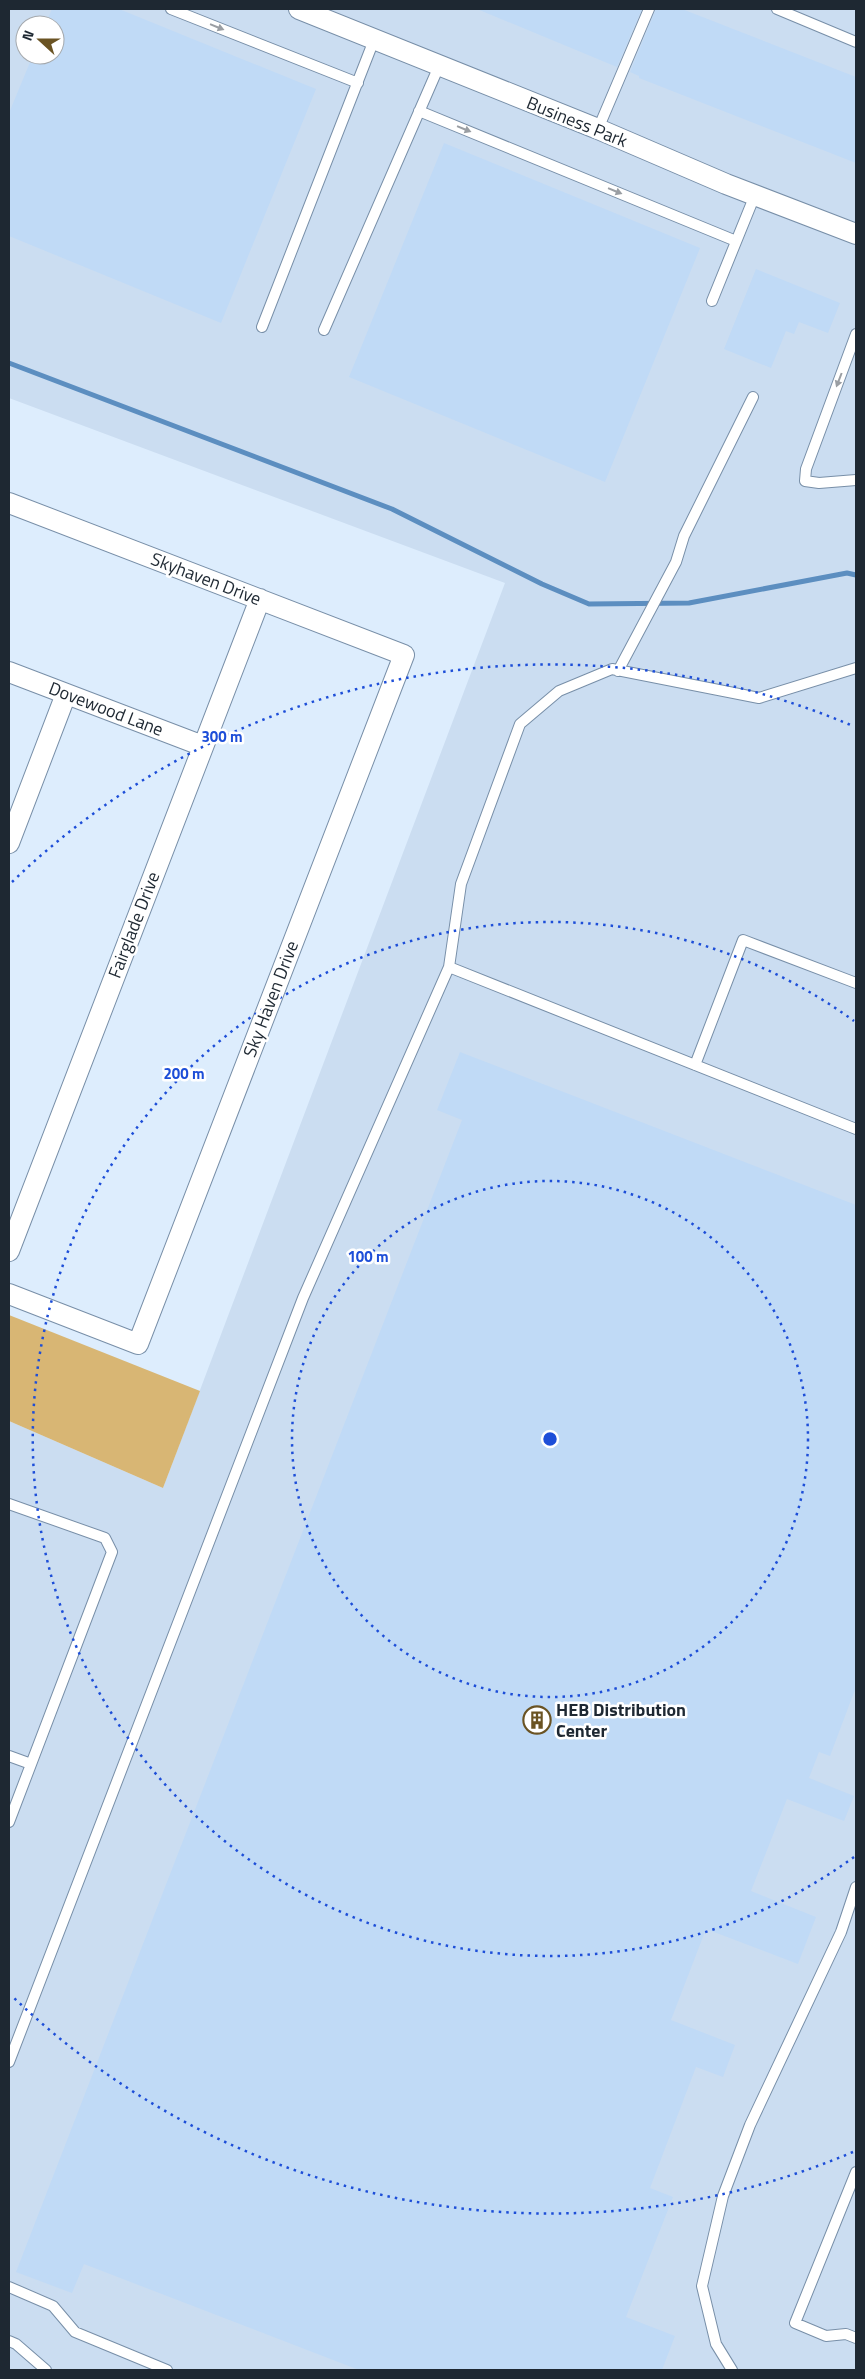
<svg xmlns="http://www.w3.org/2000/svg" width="865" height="2379" font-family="'Titillium Web',sans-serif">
	<rect width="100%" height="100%" fill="#ddedfd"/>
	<path fill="#cbddf1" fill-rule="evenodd" d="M9,9H856V2370H9V1421L163,1488L505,583L9,398ZM25,25H55V55H25Z"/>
	<path fill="#d8b674" d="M9,1315L200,1391L163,1488L9,1421Z"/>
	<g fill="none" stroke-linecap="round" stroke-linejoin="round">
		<path stroke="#5c8ec0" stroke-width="5" d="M9,363L392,509L542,584L589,604L689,603L847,573L856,575"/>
	</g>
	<path fill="#c0daf6" d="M52,9H119L316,89L221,323L9,236V113L33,55H55V25H45Z
		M477,9H642L617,67Z
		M656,9H682L856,77V163L639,78V76L630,72Z
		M444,143L700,248L605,482L349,377Z
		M756,269L840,303L828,333L799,322L794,334L786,331L771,368L724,349Z
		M460,1052L856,1205V1687L830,1756L819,1752L809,1778L854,1796L844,1821L787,1799L751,1891L816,1917L798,1964L706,1929L671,2020L735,2045L723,2077L696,2067L650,2188L673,2197L626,2317L675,2336L662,2370H359L84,2264L72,2293L16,2272L462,1120L437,1110Z"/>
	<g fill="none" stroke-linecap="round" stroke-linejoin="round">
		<g stroke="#788fa8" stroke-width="12">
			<path id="service" d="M171,9L358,83
				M777,9L856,42
				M419,111L736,241
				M598,129L649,9
				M712,301L755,195
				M262,327L374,40
				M324,330L439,66
				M856,334L806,469L805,481L819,483L856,480
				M618,671L676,562L684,536L753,397
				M449,967L461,884L520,724L559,691L612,669L759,698L856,668
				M695,1065L743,940L856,983
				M9,1504L105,1538L112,1552L9,1822
				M9,1756L31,1764
				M9,2062L303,1298L449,967L856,1129
				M856,2172L795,2323L826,2336L846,2334L856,2338
				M9,2287L53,2306L75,2332L167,2370
				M9,2341L16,2344L46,2370
				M732,2370L716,2344L702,2286L723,2196L750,2125L841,1932L856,1887"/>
		</g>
		<g stroke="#788fa8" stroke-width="22">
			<path id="minor" d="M299,9L598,129L726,184L856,234
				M9,503L404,655L138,1344L9,1294
				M9,672L203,746
				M9,843L66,694
				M9,1251L260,599"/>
		</g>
		<use href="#service" stroke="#fff" stroke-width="10"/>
		<use href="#minor" stroke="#fff" stroke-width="20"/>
	</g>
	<defs><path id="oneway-solid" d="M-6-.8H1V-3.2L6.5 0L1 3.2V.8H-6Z" transform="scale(1.25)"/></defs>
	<g fill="#9a9ea3">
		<use href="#oneway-solid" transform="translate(217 27) rotate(22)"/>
		<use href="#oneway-solid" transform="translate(464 129) rotate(22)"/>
		<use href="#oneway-solid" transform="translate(615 191) rotate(22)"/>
		<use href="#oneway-solid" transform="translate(839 380) rotate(111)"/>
	</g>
	<g fill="none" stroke="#1d4ed8" stroke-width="2.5" stroke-dasharray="2.5 5">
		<circle cx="550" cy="1439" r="258"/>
		<path d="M854 1857A517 517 0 1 1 854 1021"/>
		<path d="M853 2152A775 775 0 0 1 12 1996M12 882A775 775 0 0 1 853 726"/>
	</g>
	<defs>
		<g id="building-ring" transform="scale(1.4375)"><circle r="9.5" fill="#fff" stroke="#6a5323" stroke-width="1.5"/><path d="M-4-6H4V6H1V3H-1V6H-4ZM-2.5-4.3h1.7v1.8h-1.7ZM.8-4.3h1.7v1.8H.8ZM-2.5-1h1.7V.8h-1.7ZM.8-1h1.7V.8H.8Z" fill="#6a5323"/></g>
	</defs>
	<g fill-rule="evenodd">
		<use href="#building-ring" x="537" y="1720"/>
	</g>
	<g text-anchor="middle" stroke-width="5" stroke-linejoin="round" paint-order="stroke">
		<g font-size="18" fill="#1e2832" stroke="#fff">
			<text transform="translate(577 122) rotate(22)" y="6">Business Park</text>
			<text transform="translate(206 579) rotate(21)" y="6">Skyhaven Drive</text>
			<text transform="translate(106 709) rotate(21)" y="6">Dovewood Lane</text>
			<text transform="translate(134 925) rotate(-69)" y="6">Fairglade Drive</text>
			<text transform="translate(271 999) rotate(-69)" y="6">Sky Haven Drive</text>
		</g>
		<g font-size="18" font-weight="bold" fill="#1e2832" stroke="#fff" text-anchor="start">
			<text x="556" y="1716">HEB Distribution<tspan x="556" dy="21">Center</tspan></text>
		</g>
	</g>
	<circle cx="550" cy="1439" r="8" fill="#1d4ed8" stroke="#fff" stroke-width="2.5"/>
	<g font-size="15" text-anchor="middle" font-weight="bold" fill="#1d4ed8" stroke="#fff" stroke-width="5" stroke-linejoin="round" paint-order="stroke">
		<text x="222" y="742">300 m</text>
		<text x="184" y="1079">200 m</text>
		<text x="368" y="1262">100 m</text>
	</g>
	<rect width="865" height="2379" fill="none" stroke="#1e2832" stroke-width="20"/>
	<g transform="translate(40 40) rotate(291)"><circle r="24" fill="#ffffff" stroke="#a5a9ad"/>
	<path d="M0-4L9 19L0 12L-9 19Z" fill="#6a5323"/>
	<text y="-8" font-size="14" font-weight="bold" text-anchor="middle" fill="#1e2832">N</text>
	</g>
</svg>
